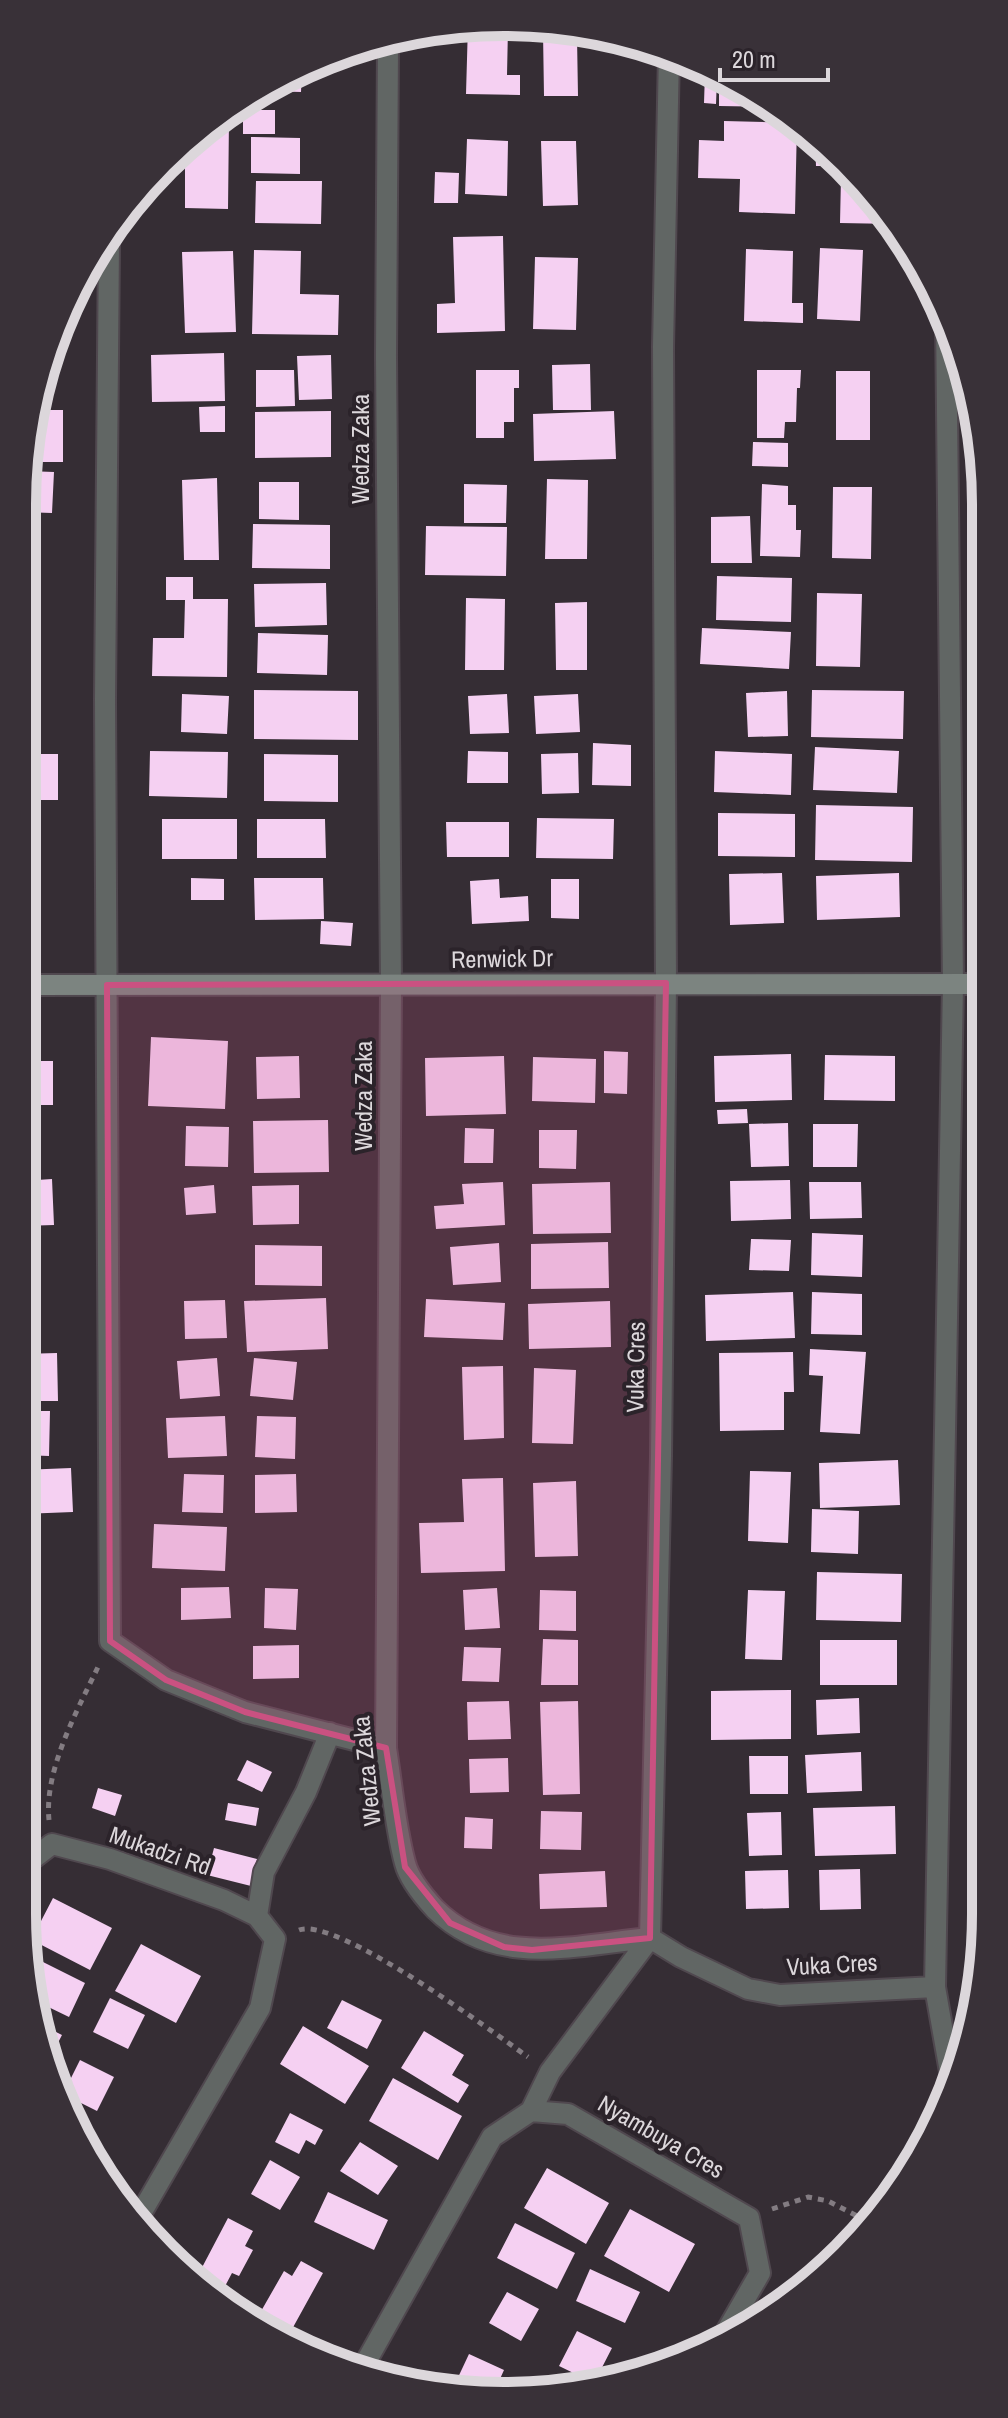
<svg xmlns="http://www.w3.org/2000/svg" width="1008" height="2418" font-family="'Archivo Narrow',sans-serif">
	<rect width="100%" height="100%" fill="#352d34"/>
	<path fill="#f5d0f2" d="M468,24L508,28L507,75H520V95L466,94Z
		M543,32L577,37L578,96H544Z
		M302,69L301,92L266,91L291,72Z
		M705,72L717,78L716,104L704,103Z
		M719,80L771,107L719,106Z
		M243,110H275V134H243Z
		M229,119L228,209L185,208V167H167Z
		M724,121L797,123L795,214L739,212L740,179L698,178L699,140L724,141Z
		M251,137L300,138V174L251,173Z
		M467,139L508,141L507,196L465,194Z
		M815,139L842,166H816Z
		M541,141H576L578,205L543,206Z
		M435,172L459,173L458,203H434Z
		M841,177H853L886,210L894,224L840,223Z
		M256,181H322L321,224L255,223Z
		M503,236L505,331L437,333V304L455,303L453,237Z
		M820,248L863,250L860,321L817,319Z
		M746,249L793,251L792,303H803V323L744,321Z
		M254,250L301,251L300,294L339,295L338,335L252,334Z
		M233,251L236,332L185,333L182,252Z
		M535,257L578,258L576,330L533,329Z
		M224,353L225,401L152,402L151,355Z
		M331,355L332,399L299,400L297,356Z
		M590,364L591,410H553L552,365Z
		M256,370H294L295,406L256,407Z
		M476,370H519V388H514V422H504V438H476Z
		M757,370H801L800,388H797L796,422H785L784,438H757Z
		M836,371H870V440H836Z
		M225,406V432H200L199,407Z
		M38,410H63V462H29Z
		M331,411V457L255,458V412Z
		M614,411L616,459L534,461L533,414Z
		M753,442L788,443V467L752,466Z
		M27,471L54,472L52,513L22,512Z
		M217,478L219,560H184L182,480Z
		M547,479L588,480L587,559H545Z
		M259,482H299V520L259,519Z
		M464,484L507,485L506,523H464Z
		M762,484L788,486V505H796V530H801L800,557L760,556Z
		M833,487H872L871,559L832,558Z
		M750,516L752,563H711V517Z
		M253,524L330,525V569L252,568Z
		M426,526L507,527L506,576L425,575Z
		M717,576L792,578L791,622L716,620Z
		M166,577H193V599H228L227,677L152,676L153,638H184L185,600H166Z
		M326,583L327,625L255,627L254,584Z
		M817,593L862,594L860,667L816,666Z
		M466,598L505,599L504,670H465Z
		M22,601H28L26,670H22Z
		M587,602V670H556L555,603Z
		M702,628L791,632L789,669L700,664Z
		M258,633L328,635L327,675L257,673Z
		M254,690L358,691V740L254,739Z
		M812,690L904,691L903,739L811,737Z
		M787,691L788,736L748,737L746,693Z
		M182,694L229,696L227,734L181,732Z
		M507,694L509,733L470,734L468,696Z
		M578,694L580,732L536,734L534,696Z
		M593,743L631,745V786L592,785Z
		M815,747L899,751L897,793L813,790Z
		M150,751L228,752L227,798L149,796Z
		M468,751L508,752V783H467Z
		M715,751L792,754L791,795L714,792Z
		M578,753L579,793L542,794L541,754Z
		M22,754H58V800H22Z
		M264,754L338,755V802L264,801Z
		M816,805L913,807L912,862L815,860Z
		M718,813L795,814V857L718,856Z
		M537,818L614,819L613,859L536,858Z
		M162,819H237V859H162Z
		M257,819H325L326,858H257Z
		M446,822H509V857H447Z
		M22,823H31L29,867H22Z
		M782,873L784,923L730,925L729,874Z
		M899,873L900,917L817,920L816,876Z
		M191,878L224,879V900H191Z
		M254,878H323L324,919L255,920Z
		M499,879L500,898L528,896L529,921L472,924L470,881Z
		M551,879H579V919L551,918Z
		M22,881H28L30,919H22Z
		M321,921L353,923L351,946L320,944Z
		M151,1037L228,1041L225,1109L148,1106Z
		M604,1051L628,1052L627,1094L604,1093Z
		M791,1054L792,1100L715,1102L714,1056Z
		M825,1055L895,1056V1101L824,1100Z
		M299,1056L300,1098L257,1099L256,1057Z
		M504,1056L506,1114L426,1116L425,1058Z
		M533,1057L596,1059L595,1103L532,1101Z
		M22,1061H53V1105H22Z
		M747,1109L748,1123L718,1124L717,1110Z
		M328,1120L329,1172L254,1173L253,1121Z
		M788,1123L789,1166L751,1167L749,1124Z
		M813,1124H858L857,1167H813Z
		M186,1126L229,1127L228,1167L185,1166Z
		M465,1128L494,1129L493,1163H464Z
		M539,1130H577L576,1169L539,1168Z
		M52,1179L54,1225L22,1226V1181Z
		M790,1180L791,1219L731,1221L730,1181Z
		M503,1182L505,1225L436,1229L434,1206L464,1204L462,1184Z
		M610,1182L611,1233L533,1234L532,1184Z
		M809,1182H861L862,1218L810,1219Z
		M214,1185L216,1213L186,1215L184,1188Z
		M299,1185V1224L253,1225L252,1186Z
		M812,1233L863,1235L862,1277L811,1275Z
		M751,1239L791,1240L789,1271L749,1270Z
		M608,1242L609,1288L531,1289V1244Z
		M499,1243L501,1282L453,1285L450,1247Z
		M255,1245L322,1246V1286L255,1285Z
		M793,1292L795,1338L706,1341L705,1295Z
		M812,1292L862,1294V1335L811,1334Z
		M326,1298L328,1349L247,1352L244,1301Z
		M426,1299L505,1303L503,1340L424,1337Z
		M225,1300L227,1338L185,1339L184,1301Z
		M610,1301L611,1347L529,1349L528,1304Z
		M810,1349L866,1352L860,1434L820,1432L823,1376L809,1375Z
		M793,1352L794,1392H784V1430L720,1431L719,1353Z
		M57,1353L58,1401H22V1354Z
		M217,1358L220,1396L180,1399L177,1361Z
		M254,1358L297,1362L293,1400L250,1396Z
		M503,1366L504,1438L464,1440L462,1367Z
		M534,1368L576,1370L573,1444L532,1443Z
		M22,1411H50L49,1456L22,1455Z
		M225,1416L227,1456L168,1458L166,1418Z
		M257,1416L296,1417L295,1459L255,1457Z
		M898,1460L900,1505L820,1508L819,1463Z
		M71,1468L73,1512L22,1514V1470Z
		M750,1471L791,1472L788,1543L748,1541Z
		M184,1474L224,1475L223,1513L182,1512Z
		M296,1474L297,1512L255,1513V1475Z
		M503,1478L505,1571L421,1573L419,1523L464,1522L462,1479Z
		M576,1481L578,1556L535,1557L533,1483Z
		M812,1509L859,1511L858,1554L811,1552Z
		M154,1524L227,1527L225,1571L152,1568Z
		M817,1572L902,1574L901,1622L816,1620Z
		M229,1587L231,1618L181,1620V1588Z
		M265,1588L298,1589L296,1630L264,1628Z
		M497,1588L500,1628L465,1630L463,1590Z
		M540,1590L576,1591V1631L539,1630Z
		M748,1590L785,1591L782,1660L745,1659Z
		M543,1639L578,1640V1685H541Z
		M820,1640H897V1685H820Z
		M299,1645V1678L253,1679V1646Z
		M464,1647L501,1648L499,1682L462,1681Z
		M791,1690V1739L711,1740V1691Z
		M985,1696L986,1739H980L979,1697Z
		M859,1698L860,1733L817,1735L816,1700Z
		M509,1701L511,1739L468,1740L467,1702Z
		M578,1701L580,1794L543,1795L540,1702Z
		M986,1751V1797L978,1798L976,1752Z
		M861,1752L862,1791L807,1793L805,1755Z
		M749,1756H788V1794H750Z
		M508,1758L509,1792L470,1793L469,1759Z
		M247,1760L272,1772L262,1792L237,1780Z
		M98,1788L122,1795L115,1816L92,1808Z
		M228,1803L259,1808L256,1826L225,1820Z
		M895,1806L896,1854L815,1856L813,1808Z
		M541,1811L582,1812L581,1850L540,1849Z
		M977,1811H986V1852H978Z
		M781,1812L782,1855L749,1856L747,1813Z
		M465,1817L493,1819L492,1849L464,1848Z
		M214,1848L257,1859L251,1886L207,1875Z
		M860,1869L861,1909L820,1910L819,1870Z
		M788,1870L789,1908L746,1909L745,1871Z
		M605,1871L607,1907L540,1909L539,1874Z
		M53,1898L112,1928L90,1970L26,1937L24,1924L28,1916L40,1923Z
		M141,1944L201,1976L176,2023L115,1991Z
		M39,1960L85,1983L69,2017L36,2001L32,1975Z
		M110,1998L145,2015L128,2049L93,2032Z
		M342,2000L382,2020L367,2049L327,2028Z
		M40,2024L62,2035L47,2064L42,2034Z
		M303,2026L369,2066L345,2104L280,2064Z
		M424,2031L464,2055L452,2075L469,2085L458,2103L401,2068Z
		M80,2060L114,2077L97,2111L63,2094Z
		M393,2078L462,2116L438,2160L369,2121Z
		M290,2113L323,2130L315,2145L306,2140L299,2154L275,2142Z
		M360,2142L398,2166L378,2195L340,2171Z
		M270,2160L300,2177L280,2210L251,2194Z
		M547,2168L609,2203L586,2244L524,2208Z
		M328,2192L388,2220L374,2250L314,2222Z
		M630,2209L695,2244L669,2292L604,2256Z
		M228,2218L253,2231L245,2246L253,2250L239,2276L232,2273L223,2290L197,2277Z
		M515,2223L575,2253L557,2289L497,2258Z
		M301,2261L323,2273L291,2331L260,2313L284,2271L292,2276Z
		M590,2269L640,2292L625,2323L576,2301Z
		M507,2292L539,2309L521,2341L489,2323Z
		M577,2331L612,2348L594,2383L559,2366Z
		M469,2354L504,2370L495,2390L461,2388L454,2386Z
		M417,2372L452,2388L410,2387Z"/>
	<g fill="none" stroke-linecap="round" stroke-linejoin="round">
		<g stroke="#50484f" stroke-width="24">
			<path id="street" d="M388,46L386,356L391,986L386,1748C392,1786 395,1826 405,1863C409,1879 424,1897 435,1909C496,1969 574,1945 650,1938
				M109,242L105,700L110,1641L166,1680L245,1712L386,1748
				M22,1867L52,1844L110,1859L224,1900L257,1916L275,1939L260,2008L136,2222
				M257,1916L264,1872L306,1792L330,1733
				M650,1938L681,1957L748,1989L780,1995L935,1987L953,984L946,314
				M650,1938L661,1456L666,983L663,347L669,53
				M935,1987L952,2083
				M531,2111L550,2072L650,1938
				M362,2369L492,2137L531,2111L568,2114L749,2218L760,2273L722,2339"/>
		</g>
		<g stroke="#50484f" stroke-width="24">
			<path id="secondary" d="M22,985L983,984"/>
		</g>
		<path stroke="#837c82" stroke-width="5" stroke-dasharray="6 6" stroke-linecap="butt" d="M49,1820C44,1770 77,1711 98,1667
			M299,1930C336,1916 493,2032 528,2057
			M772,2209L808,2197L828,2201L871,2223"/>
		<use href="#street" stroke="#616664" stroke-width="20"/>
		<use href="#secondary" stroke="#7c8480" stroke-width="20"/>
	</g>
	<path fill="#ca5181" fill-opacity="0.2" stroke="#ca5181" stroke-width="6" stroke-linejoin="round" d="M666,983L650,1938L532,1950L504,1947L450,1923L405,1867L386,1748L245,1712L166,1680L110,1641L107,985Z"/>
	<g text-anchor="middle" stroke-width="8" stroke-linejoin="round" paint-order="stroke">
		<g font-size="24" fill="#dcd7db" stroke="#2b232a">
			<text transform="translate(361 449) rotate(-90)" y="8">Wedza Zaka</text>
			<text transform="translate(502 959) rotate(-1)" y="8">Renwick Dr</text>
			<text transform="translate(364 1096) rotate(-90)" y="8">Wedza Zaka</text>
			<text transform="translate(636 1367) rotate(-89)" y="8">Vuka Cres</text>
			<text transform="translate(367 1771) rotate(-96)" y="8">Wedza Zaka</text>
			<text transform="translate(160 1851) rotate(19)" y="8">Mukadzi Rd</text>
			<text transform="translate(832 1965) rotate(-3)" y="8">Vuka Cres</text>
			<text transform="translate(661 2137) rotate(30)" y="8">Nyambuya Cres</text>
		</g>
	</g>
	<path d="M0 0H1008V2418H0ZM504 36H504A468 468 0 0 1 972 504V1914A468 468 0 0 1 504 2382H504A468 468 0 0 1 36 1914V504A468 468 0 0 1 504 36Z" fill="#393138" fill-rule="evenodd"/>
	<path fill="none" stroke="#dcd7db" stroke-width="10" d="M504 36H504A468 468 0 0 1 972 504V1914A468 468 0 0 1 504 2382H504A468 468 0 0 1 36 1914V504A468 468 0 0 1 504 36Z"/>
	<path d="M720 68v12h108v-12" fill="none" stroke="#dcd7db" stroke-width="4"/>
	<text x="732" y="68" font-size="24" fill="#dcd7db" stroke="#2b232a" stroke-width="6" paint-order="stroke">20 m</text>
</svg>
